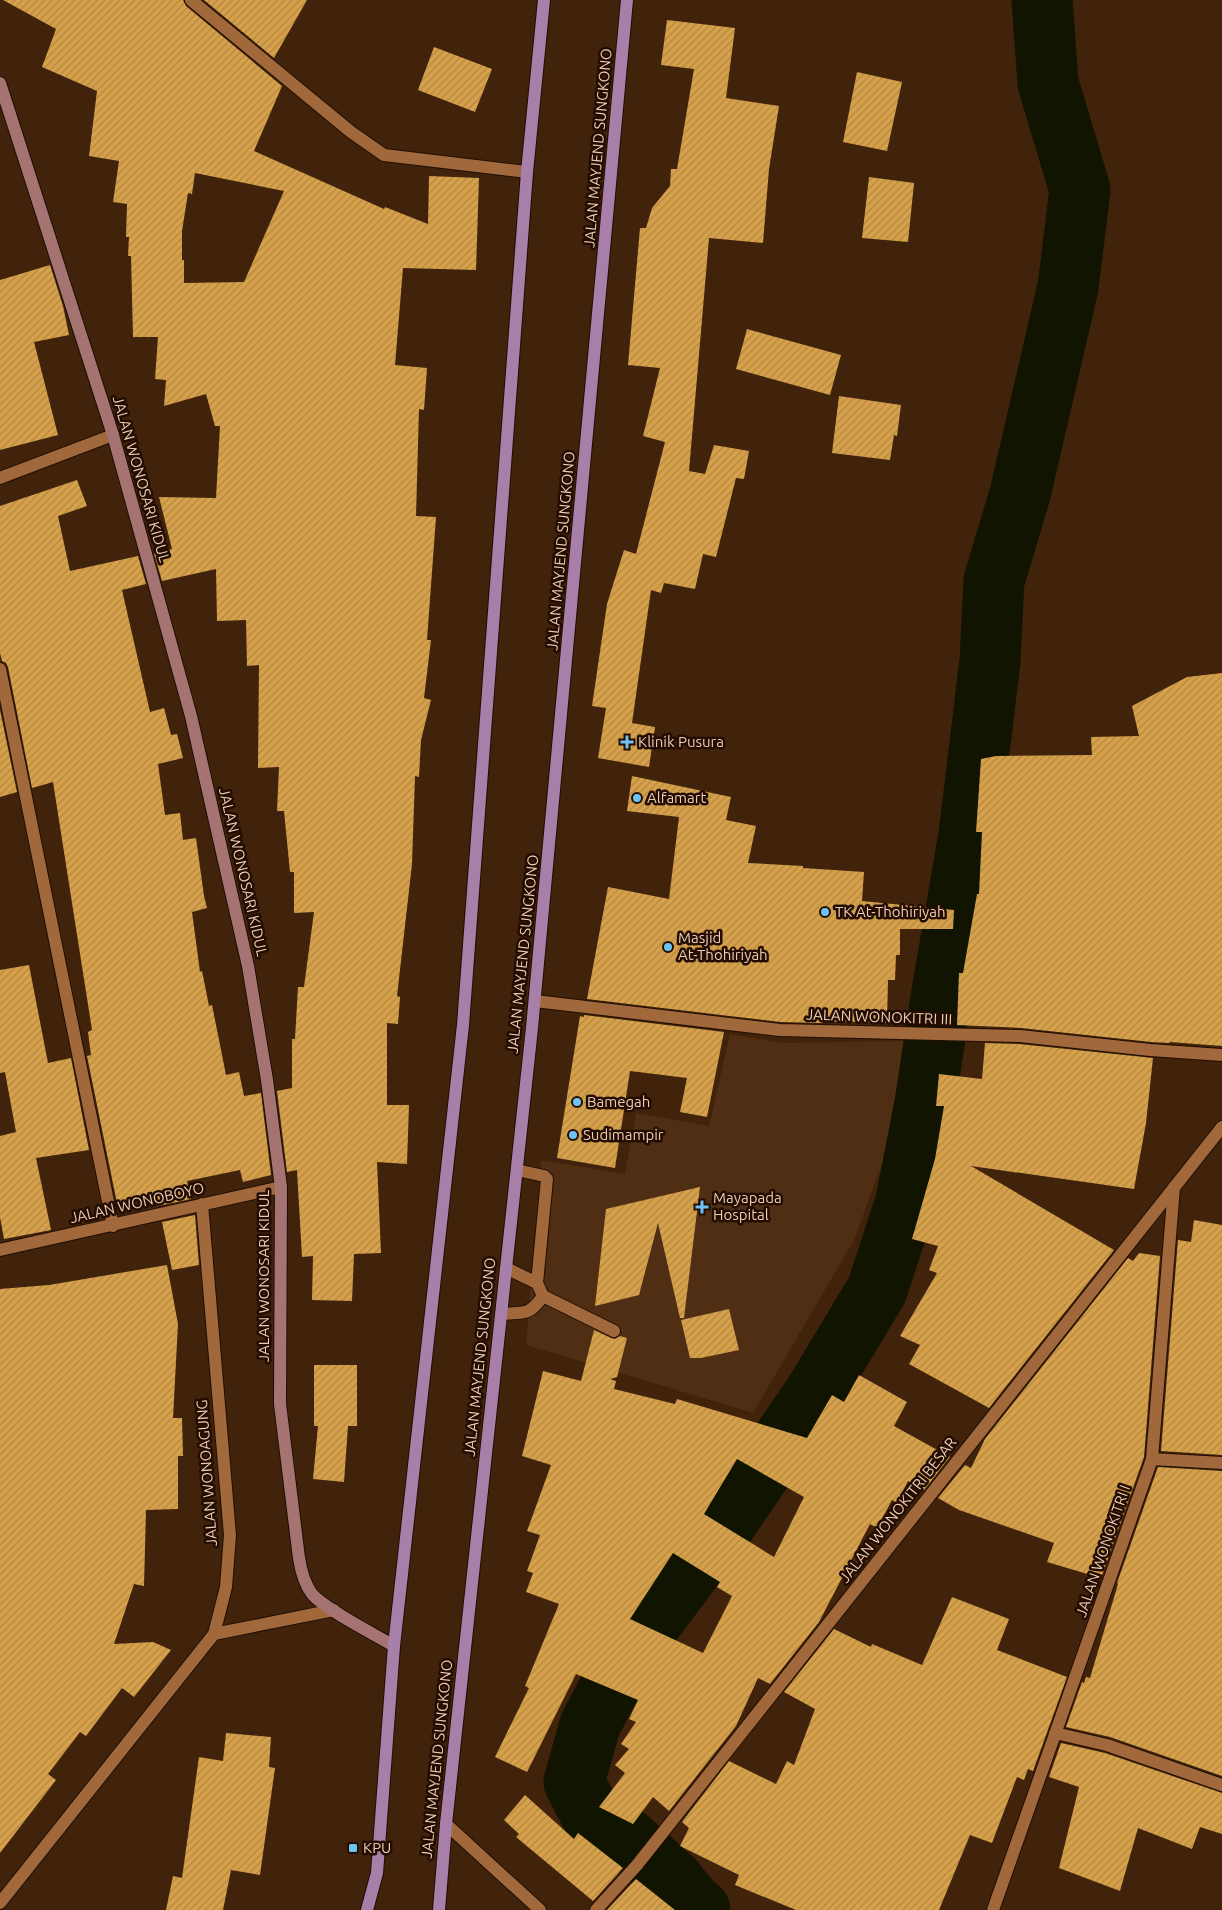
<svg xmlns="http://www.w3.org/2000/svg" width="1222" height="1910" font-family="Ubuntu,sans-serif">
	<defs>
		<pattern id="building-hatch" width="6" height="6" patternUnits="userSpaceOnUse" patternTransform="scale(1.25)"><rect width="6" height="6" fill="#d6a14a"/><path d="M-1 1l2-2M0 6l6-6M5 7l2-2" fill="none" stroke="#b28845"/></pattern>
	</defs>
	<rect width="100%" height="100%" fill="#40230a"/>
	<path fill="#4f2e13" d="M730,1034L783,1043L903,1041L894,1131L854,1240L753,1413L526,1345L541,1160L625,1174L636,1113L709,1126Z"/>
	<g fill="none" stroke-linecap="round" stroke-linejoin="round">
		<path stroke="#101400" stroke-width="61" d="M700,1910L690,1901L673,1880L627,1838L593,1819L574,1782L590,1725L625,1658L724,1526L815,1393L877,1290L906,1201L925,1103L942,992L969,835L990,661L994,581L1020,494L1068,287L1080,190L1048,83L1042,0"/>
	</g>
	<path fill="url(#building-hatch)" fill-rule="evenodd" d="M3,0H183L186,6L282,86L254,151L384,209L385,207L428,224L429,176L479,178L476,270L403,268L395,365L427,368L424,410L419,409L416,516L436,517L427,640H431L424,698L431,700L421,740L419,777L415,776L412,864L397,996L400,997L398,1024L387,1023V1105H409L407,1164L377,1162L381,1253L354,1254L352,1301L312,1300L313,1256L302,1257L297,1170L287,1172L277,1091L292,1088V1039H295L298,987H304L314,912L294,913V872H290L284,811H277L279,767L258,768L259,665L247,666L246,620L217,621L216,569L162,581L154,553L172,549L159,497L216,498L220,426H215L206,394L164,406L166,380L155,379L158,337H133L131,256H128L129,237H126L127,204L113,202L119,161L89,156L97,91L42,67L56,29ZM195,173L284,191L244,282L184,283V260H182V231L188,193L192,194Z
		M204,0H307L274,58Z
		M667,20L735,28L726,98L779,106L769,169L763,243L709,238L689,471L705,474L714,445L749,451L744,479L736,478L716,557L703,554L695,589L664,583L661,593L651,590L632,723L655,727L649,767L598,758L606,708L592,706L607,604L624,550L636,554L665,442L643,436L660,368L628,365L640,228H646L652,208L670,186L671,169H677L694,69L661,65Z
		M434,47L492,69L475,112L418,90Z
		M857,72L902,82L887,151L843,142Z
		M869,177L914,183L908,242L862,238Z
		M50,265L63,306L69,335L34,342L58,435L0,450V280Z
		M747,329L841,355L830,395L736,369Z
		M839,396L901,405L897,436L894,435L890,460L832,453Z
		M77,480L87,506L58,516L70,571L138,556L146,584L122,590L150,712L164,708L171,735L177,734L183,758L158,764L165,815L180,813L183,840L196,838L204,896L207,908L192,912L200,972L202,971L209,1006L212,1005L226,1075L239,1072L244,1096L261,1093L271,1175L243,1182L240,1170L187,1181L191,1199L158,1206L155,1195L117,1203L87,1056L91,1055L88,1032L92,1030L53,782L32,788L8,667L6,663L2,661L0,653V506Z
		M1222,673V1046L1170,1042L1169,1043L1151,1042L1021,1028L957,1025L959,973H963L977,894H979L982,832H976L981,759L996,756L1092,755L1091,737L1139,736L1132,706L1187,677Z
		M0,710L17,792L0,797Z
		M632,776L731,797L726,820L756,826L748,863L803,866V868L864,872L862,901L954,910L953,929H900V955H896L895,980H888L887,1023L823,1021V1023L780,1022L587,999L608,887L669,899L679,817L627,811Z
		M29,965L48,1063L71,1058L89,1150L36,1158L51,1230L4,1239L0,1217V1136L16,1132L5,1072L0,1073V970Z
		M584,1015L724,1032L707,1117L680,1112L687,1078L630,1071L615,1168L557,1158L580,1016L584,1017Z
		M985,1043L1019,1044L1153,1058L1146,1123L1134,1189L971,1166L1114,1250L989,1408L909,1364L920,1345L900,1336L937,1273L929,1270L938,1246L912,1239L935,1159L944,1106H936L939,1074L982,1079Z
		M700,1187L684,1318H680L658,1223L639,1295L595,1306L606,1209Z
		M195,1215L199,1265L172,1270L162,1222Z
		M1194,1220L1222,1225V1455L1161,1451L1178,1240L1191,1242Z
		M1139,1253L1160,1256L1144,1457L1101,1578L1047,1562L1054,1543L959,1510L938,1498L965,1465L971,1468L985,1439L1128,1258L1133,1261Z
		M167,1265L178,1324L173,1418H182L183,1456H178V1509L146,1510L144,1586L134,1584L114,1644L153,1642L171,1650L134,1697L122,1688L86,1736L80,1732L48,1774L56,1780L0,1853V1289L49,1285Z
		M729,1309L739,1350L701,1358H690L681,1320Z
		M594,1330L611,1338L615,1339L620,1336L627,1338L617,1377L610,1379L616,1381L614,1389L675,1404L677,1399L807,1438L832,1395L844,1402L859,1375L907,1402L894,1426L950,1457L924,1490L908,1481L897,1503L892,1500L877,1528L870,1524L819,1622L770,1684L758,1678L736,1726L669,1811L653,1797L633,1824L599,1807L625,1773L615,1765L629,1749L621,1744L636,1722L629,1719L638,1700L576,1674L527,1772L495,1757L529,1688L525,1686L559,1604L526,1592L533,1573L527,1571L540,1535L527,1531L551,1465L522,1456L543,1371L581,1381ZM737,1459L804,1497L774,1557L704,1514ZM673,1553L720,1582L717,1587L732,1596L703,1653L630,1619Z
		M314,1365H357V1426H348L344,1482L313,1479L318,1426H314Z
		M1158,1467L1222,1471V1776L1110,1737L1066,1727L1082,1682L1084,1683L1086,1677L1090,1678L1118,1584L1117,1583Z
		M952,1597L1009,1619L997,1650L1067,1677L1033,1771L1028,1769L1024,1780L1017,1777L992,1843L970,1835L939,1910H796L735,1885L739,1875L680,1846L689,1828L682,1822L729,1761L776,1784L787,1761L794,1765L815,1709L784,1692L834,1629L871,1647L872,1644L922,1665Z
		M226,1733L271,1737L269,1767L275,1768L260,1875L231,1870L223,1910H166L173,1876L182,1878L199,1757L223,1761Z
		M1061,1743L1105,1753L1222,1793V1834L1200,1827L1192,1849L1138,1828L1120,1891L1059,1868L1079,1787L1049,1777Z
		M525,1795L574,1839L578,1833L623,1868L593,1901L516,1837L519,1834L504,1820Z
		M636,1879L675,1910H607Z"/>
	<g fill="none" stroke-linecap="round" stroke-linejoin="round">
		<g stroke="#200e03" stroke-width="14">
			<path id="lane" d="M191,0L351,132L384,155L527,172
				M517,1170L544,1176L547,1179L537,1283L543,1296L614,1331
				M506,1268L537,1283
				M502,1314C525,1312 529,1316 543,1296"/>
		</g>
		<g stroke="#200e03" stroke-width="14">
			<path id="street" d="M0,478L113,435
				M0,669L113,1226
				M535,1001L780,1030L1020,1036L1150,1050L1222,1055
				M0,1250L281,1187
				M1152,1459L1222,1463
				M214,1634L334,1610
				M1055,1733L1107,1745L1222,1785
				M446,1824L540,1910
				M0,1903L214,1634L226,1587L230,1535L202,1204
				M596,1910L637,1865L1222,1127
				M993,1910L1152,1459L1174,1187"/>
		</g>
		<g stroke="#200e03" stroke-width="14">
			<path id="secondary" d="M0,83L113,435L191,716L248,966L267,1080L281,1187L280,1404L299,1558C301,1571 304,1583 312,1594C326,1610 374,1634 394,1646"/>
		</g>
		<g stroke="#200e03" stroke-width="14">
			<path id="primary" d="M367,1910L377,1873L394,1646L463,1025L527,172L544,0
				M439,1910L446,1824L532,1028L627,0"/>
		</g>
		<use href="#lane" stroke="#a1683c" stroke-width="12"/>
		<use href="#street" stroke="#a1683c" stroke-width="12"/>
		<use href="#secondary" stroke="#a57472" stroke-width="12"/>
		<use href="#primary" stroke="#a87fa8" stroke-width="12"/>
	</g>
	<g fill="#6fc2f4" stroke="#230c00" stroke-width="2">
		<path d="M624.5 734.5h5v5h5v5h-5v5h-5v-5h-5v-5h5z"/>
		<circle cx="637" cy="798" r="5"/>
		<circle cx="825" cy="912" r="5"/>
		<circle cx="668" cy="947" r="5"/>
		<circle cx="577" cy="1102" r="5"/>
		<circle cx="573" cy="1135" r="5"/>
		<path d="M699.5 1199.5h5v5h5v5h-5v5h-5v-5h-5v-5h5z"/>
		<rect x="348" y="1843" width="10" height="10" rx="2.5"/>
	</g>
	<g text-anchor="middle" stroke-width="5" stroke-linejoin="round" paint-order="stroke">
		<g font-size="15" fill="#ecccb5" stroke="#230c00">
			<text transform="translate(598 148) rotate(-85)" y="5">JALAN MAYJEND SUNGKONO</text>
			<text transform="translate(141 479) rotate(74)" y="5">JALAN WONOSARI KIDUL</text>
			<text transform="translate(561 551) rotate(-85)" y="5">JALAN MAYJEND SUNGKONO</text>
			<text transform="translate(243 872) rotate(77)" y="5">JALAN WONOSARI KIDUL</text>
			<text transform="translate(523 954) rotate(-84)" y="5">JALAN MAYJEND SUNGKONO</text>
			<text transform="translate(879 1017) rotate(2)" y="5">JALAN WONOKITRI III</text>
			<text transform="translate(137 1203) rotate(-13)" y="5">JALAN WONOBOYO</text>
			<text transform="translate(264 1276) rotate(-90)" y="5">JALAN WONOSARI KIDUL</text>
			<text transform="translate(480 1357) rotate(-84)" y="5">JALAN MAYJEND SUNGKONO</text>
			<text transform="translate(207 1473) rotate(-94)" y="5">JALAN WONOAGUNG</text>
			<text transform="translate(898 1510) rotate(-52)" y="5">JALAN WONOKITRI BESAR</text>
			<text transform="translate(1103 1551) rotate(-71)" y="5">JALAN WONOKITRI I</text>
			<text transform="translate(437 1759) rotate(-84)" y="5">JALAN MAYJEND SUNGKONO</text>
		</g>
		<g font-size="15" fill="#ecccb5" stroke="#230c00" text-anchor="start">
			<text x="638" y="747">Klinik Pusura</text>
			<text x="647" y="803">Alfamart</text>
			<text x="835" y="917">TK At-Thohiriyah</text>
			<text x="678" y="943">Masjid<tspan x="678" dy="17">At-Thohiriyah</tspan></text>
			<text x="587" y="1107">Bamegah</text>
			<text x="583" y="1140">Sudimampir</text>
			<text x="713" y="1203">Mayapada<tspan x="713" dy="17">Hospital</tspan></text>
			<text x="363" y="1853">KPU</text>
		</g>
	</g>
</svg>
